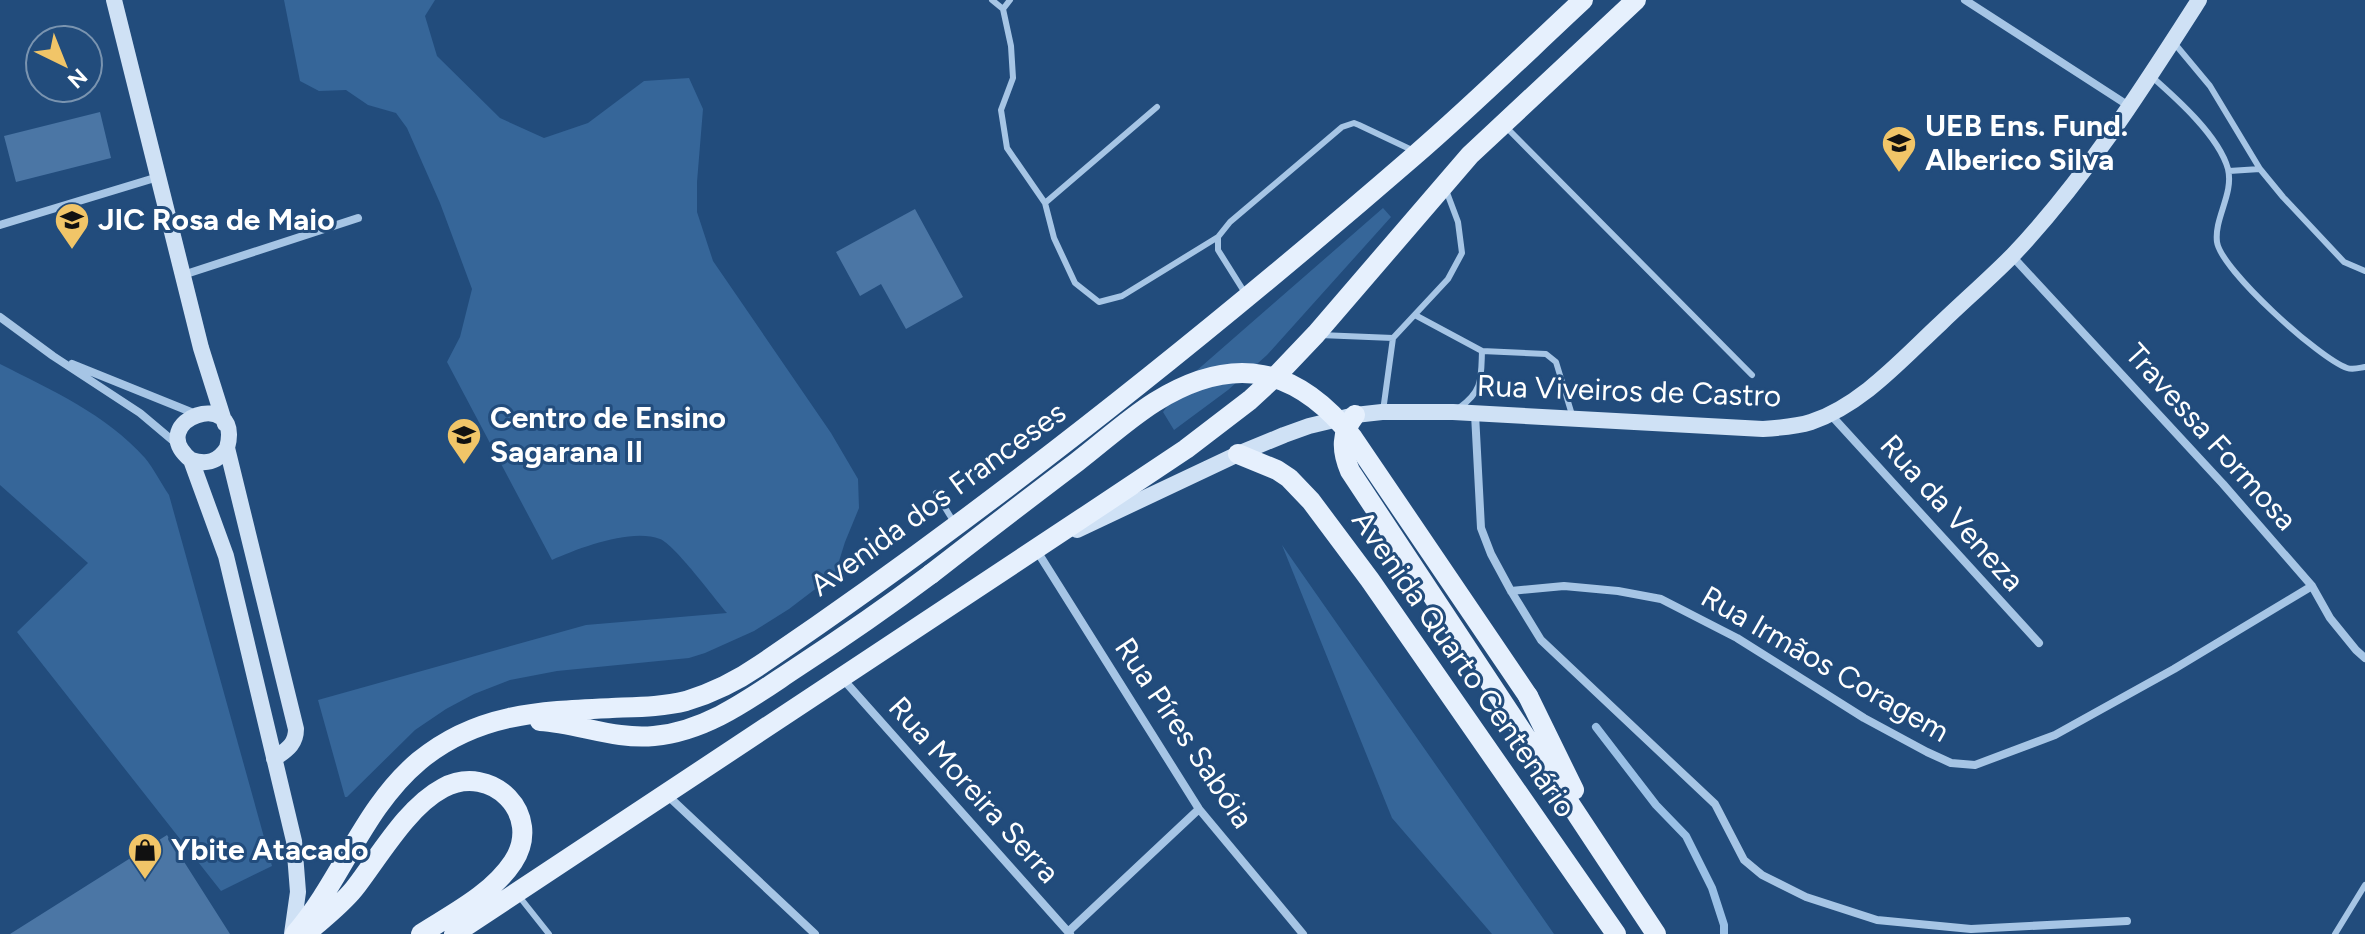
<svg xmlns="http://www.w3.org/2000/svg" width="2365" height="934" font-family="Figtree,sans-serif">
	<rect width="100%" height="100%" fill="#224c7c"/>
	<path fill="#366699" d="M284,0H435L425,16L437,56L500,118L544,138L588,123L644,81L689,78L703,109L697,182V212L713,261L831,433L858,479L859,508L845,542L835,574L789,609L754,631L705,653L689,658L557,671L510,680L474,694L446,709L415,730L347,797H345L318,700L586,625L727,613C715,599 674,544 660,539C631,528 579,548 552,560L447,362L460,337L472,289L440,203L407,128L396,113L368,105L346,90L319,91L300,81Z
		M1383,208L1391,217L1267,355L1228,390L1174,430L1163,412L1187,379Z
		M0,364C51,390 106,414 145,458C154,469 161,483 169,495L272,866L221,891L17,632L88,563L0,485Z
		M1282,545L1554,934H1492L1392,818Z"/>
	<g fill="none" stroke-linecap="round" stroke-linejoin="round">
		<path stroke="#9ac0e6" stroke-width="8" d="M1596,727L1656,805L1686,836L1712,888L1724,925V934"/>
	</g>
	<path fill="#4b76a5" d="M100,112L111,158L16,182L4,136Z
		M915,209L963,297L906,329L881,284L860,296L836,252Z
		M167,835L230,934H10Z"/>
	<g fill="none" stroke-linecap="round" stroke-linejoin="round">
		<path stroke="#a6c5e5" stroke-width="6" d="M992,0L1003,9
			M1010,0L1003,9L1011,46L1013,78L1001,110L1007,148L1045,203
			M2175,44L2210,86L2260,169L2283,197L2344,262L2365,271
			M2151,76C2176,98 2219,136 2228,169C2234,194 2214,218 2217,242C2221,270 2320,359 2347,368C2353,370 2359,368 2365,367
			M1157,107L1045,203L1054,238L1075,283L1099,302L1122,296L1218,237
			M1505,126L1752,375
			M2229,171L2260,169
			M1245,293L1218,250V237L1230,222L1342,127L1354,123L1359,125L1414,151
			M1415,315L1482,351
			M1320,335L1393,338
			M1459,408C1483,391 1481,379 1482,351L1546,354L1556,362L1573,418
			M1383,411L1393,338L1448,279L1462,253L1458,222L1446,190
			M936,493L955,524
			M518,895L549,934
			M2335,934L2365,885"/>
		<path stroke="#a6c5e5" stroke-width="8" d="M1965,0L2129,106
			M0,225L158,177
			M2012,256L2223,484L2312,586L2330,618L2356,650L2365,658
			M183,275L358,218
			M0,317L53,356L140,413L178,445
			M72,364L196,414
			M1475,414L1481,528L1491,554L1511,591L1541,640L1715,804L1744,860L1762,875L1806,897L1877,920L1971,929L2127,921
			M1830,414L2039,643
			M1037,551L1199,809L1303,934
			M1511,591L1564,586L1618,591L1661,599L1737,638L1864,718L1927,752L1951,763L1975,765L2055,735L2174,669L2312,586
			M842,678L1070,934
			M667,795L815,934
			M1068,932L1199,809"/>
		<path stroke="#cfe1f5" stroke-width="16" d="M114,0L201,348L225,424
			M191,460C207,465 218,462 227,448
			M1077,530L1238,454L1284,435L1309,426L1355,415L1382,412H1453L1763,429C1779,428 1795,427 1811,422C1862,405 1902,359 1941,323C1964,301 1989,279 2012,256C2085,179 2142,89 2199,0
			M274,759C286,750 296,745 296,729L227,448C244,385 142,420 191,460L226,556L294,841L298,892L292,934"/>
		<path stroke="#e6f0fd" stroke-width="20" d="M1355,415C1341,433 1341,450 1350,471L1656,934
			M1238,454L1277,470L1289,478L1311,501L1370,580L1616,934
			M1528,696L1574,790
			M540,721C578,723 615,740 654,736C708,731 752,697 796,668C842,638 887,607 931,574
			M309,931C324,918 341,905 354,889C379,857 407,807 443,788C492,762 544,815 513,862C492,894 452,914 421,934
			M295,934C342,880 363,808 419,761C477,713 541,711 612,708C637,707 662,707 686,701C712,693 737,681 760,665C989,510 1205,337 1414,156C1472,106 1527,52 1583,0
			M454,934L1087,515L1186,449L1250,400L1277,375L1316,334L1470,155L1636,0"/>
		<path stroke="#e6f0fd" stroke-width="20" d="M931,574C980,536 1028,499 1077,462C1103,442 1128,419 1155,402C1234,353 1297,367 1353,438L1528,696"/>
	</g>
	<defs>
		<g id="school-pin" transform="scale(1.8)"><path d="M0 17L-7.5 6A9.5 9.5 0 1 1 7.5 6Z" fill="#f1c568" stroke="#224c7c"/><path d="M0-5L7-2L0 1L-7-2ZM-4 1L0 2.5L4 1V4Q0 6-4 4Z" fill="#111"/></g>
		<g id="shop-pin" transform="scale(1.8)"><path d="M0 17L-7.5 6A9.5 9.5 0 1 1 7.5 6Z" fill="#f1c568" stroke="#224c7c"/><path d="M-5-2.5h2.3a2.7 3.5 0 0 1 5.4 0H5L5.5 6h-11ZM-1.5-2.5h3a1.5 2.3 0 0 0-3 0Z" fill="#111"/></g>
	</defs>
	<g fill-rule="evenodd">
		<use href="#school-pin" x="1899" y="143"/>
		<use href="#school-pin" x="72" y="220"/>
		<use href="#school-pin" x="464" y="435"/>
		<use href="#shop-pin" x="145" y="850"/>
	</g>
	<g text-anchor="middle" stroke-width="6" stroke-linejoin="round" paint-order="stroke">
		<g font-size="30" font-weight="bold" fill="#fff" stroke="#224c7c" text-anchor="start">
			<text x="1925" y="136">UEB Ens. Fund.<tspan x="1925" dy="34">Alberico Silva</tspan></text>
			<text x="98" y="230">JIC Rosa de Maio</text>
			<text x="490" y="428">Centro de Ensino<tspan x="490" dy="34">Sagarana II</tspan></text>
			<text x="171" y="860">Ybite Atacado</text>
		</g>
		<g font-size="30" fill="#fff" stroke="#224c7c">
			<text transform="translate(1629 391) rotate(2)" y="10">Rua Viveiros de Castro</text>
			<text transform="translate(2211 437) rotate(48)" y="10">Travessa Formosa</text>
			<text transform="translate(938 499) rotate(-36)" y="10">Avenida dos Franceses</text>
			<text transform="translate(1952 513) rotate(48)" y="10">Rua da Veneza</text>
			<text transform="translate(1464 664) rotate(55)" y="10">Avenida Quarto Centenário</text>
			<text transform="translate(1825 664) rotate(30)" y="10">Rua Irmãos Coragem</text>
			<text transform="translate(1184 733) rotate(56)" y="10">Rua Píres Sabóia</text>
			<text transform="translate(974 790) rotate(48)" y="10">Rua Moreira Serra</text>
		</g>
	</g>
	<g transform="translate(64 64) rotate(137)"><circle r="38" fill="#224c7c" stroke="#7a94b0" stroke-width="2"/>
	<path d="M0-6L14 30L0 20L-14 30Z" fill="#f1c568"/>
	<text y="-12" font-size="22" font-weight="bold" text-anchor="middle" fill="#ffffff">N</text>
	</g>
</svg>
